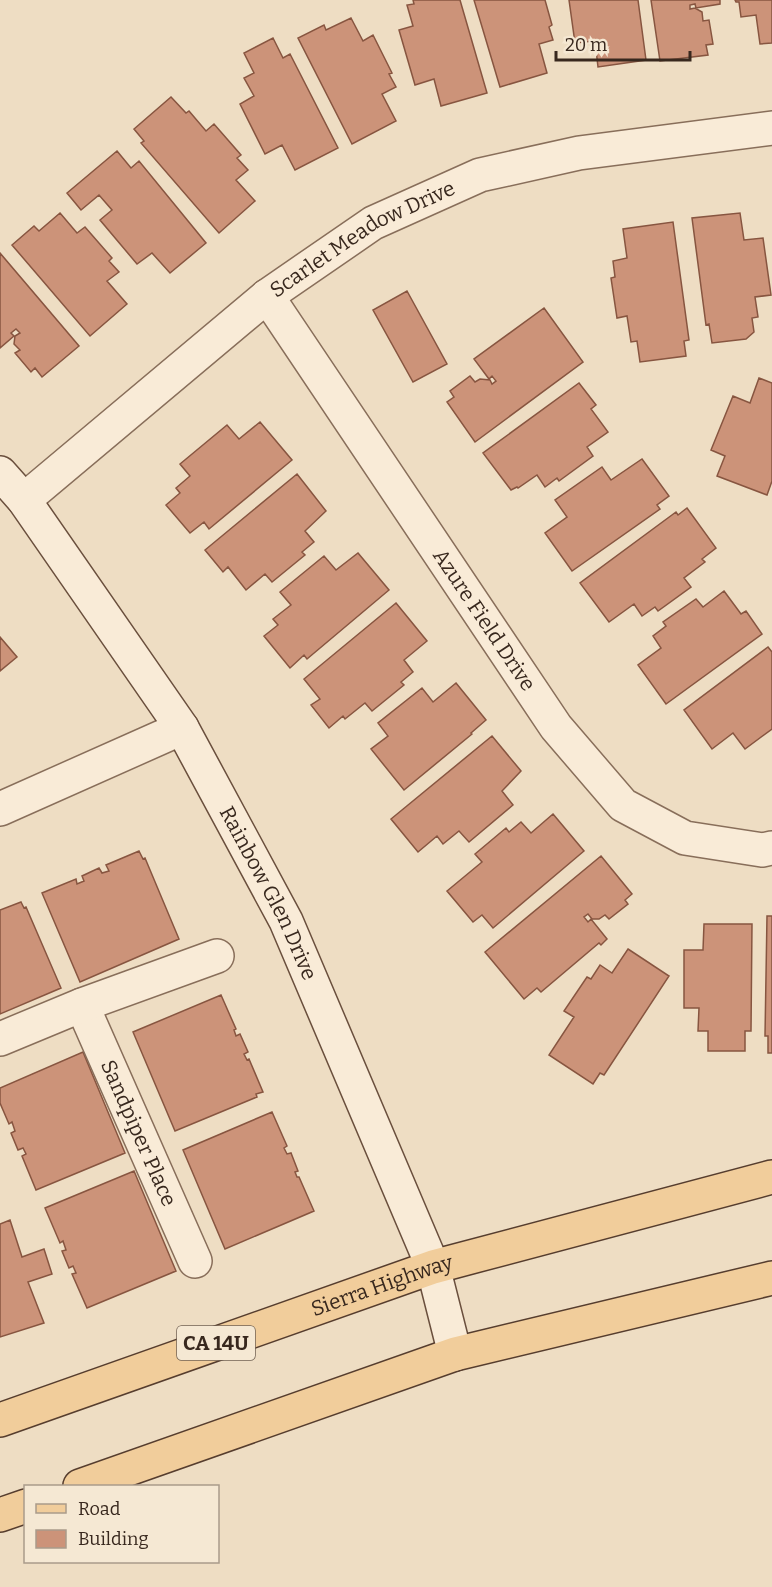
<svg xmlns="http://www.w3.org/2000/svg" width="772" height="1587" font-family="Bitter,serif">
	<rect width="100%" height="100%" fill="#eeddc3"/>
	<path fill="#cc9379" stroke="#875540" stroke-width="1.5" d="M413,0H460L487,93L441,106L434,79L415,85L399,30L413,26L407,5L414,4Z
		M474,0H545L552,25L549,27L553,40L539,44L547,73L500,87Z
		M569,0H638L646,60L598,67L595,41L575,43Z
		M651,0H720V4L696,8L695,4L690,5V9L695,8L702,12L703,21L709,20L713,44L706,45L708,55L660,61Z
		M735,0H772V43L760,44L756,15L741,17L739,2H736Z
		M351,18L363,41L373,35L392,73L389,74L396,87L382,94L396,121L352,144L298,38L324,25L326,30Z
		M273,38L283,58L290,54L338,148L295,170L282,145L265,154L240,104L254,96L244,78L254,73L244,53Z
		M171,97L186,113L189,111L206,131L214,124L241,155L237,158L248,170L236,180L255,201L219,233L141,143L144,141L134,129Z
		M117,151L131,168L139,161L206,243L170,273L152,253L137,264L100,220L112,210L99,195L81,210L67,193Z
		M60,213L77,233L85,227L112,258L109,261L119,272L107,281L127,304L90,336L12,245L34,226L39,231Z
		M740,213L744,240L763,238L771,295L755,297L758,317L752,318L754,332L746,339L712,343L709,324L706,325L692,218Z
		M673,222L689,340L684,341L686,356L640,362L637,341L631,342L627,316L617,318L611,278L615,277L613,261L627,258L623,229Z
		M0,253L79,346L42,377L35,368L31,372L15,353L20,350L14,344L15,336L20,333L16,329L11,333L14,336L0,348Z
		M407,291L447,364L413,382L373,310Z
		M544,308L583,362L475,442L447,402L454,397L450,391L470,376L475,382L480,379L490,380L492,384L496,381L492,376L489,379L474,359Z
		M759,378L772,383V481L767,495L717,476L725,456L711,450L733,396L750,403Z
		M579,383L596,405L591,409L608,432L587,447L593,456L559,481L557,478L545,487L537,475L518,488L517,487L511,490L483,453Z
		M260,422L292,460L209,529L204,522L190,533L166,505L180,493L176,488L190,476L180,464L227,425L239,439Z
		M642,459L669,496L657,505L660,509L572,571L545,533L567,517L555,500L602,467L611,480Z
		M297,474L326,511L305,531L314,542L302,552L305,555L272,582L265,574L246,590L228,567L223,572L205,550Z
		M687,508L716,548L702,559L705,562L684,578L691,587L658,611L655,607L642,616L634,604L609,622L580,583L676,512L678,515Z
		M358,553L389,590L307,659L304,655L290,668L264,636L278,625L273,619L291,605L280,592L324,556L336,570Z
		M724,591L741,614L746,611L762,634L666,704L638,665L661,648L653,636L666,626L663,622L696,599L703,607Z
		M396,603L427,641L404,660L413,672L401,682L404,685L372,711L365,703L345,719L343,716L329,728L311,705L320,699L304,679Z
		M0,637L17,657L0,671Z
		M768,647L772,652V729L745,749L733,733L712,749L684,710Z
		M456,683L486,720L471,733L472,734L404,790L371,749L388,736L378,723L422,688L433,702Z
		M492,736L521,771L502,791L513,805L469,842L459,831L443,844L437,836L418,852L391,819Z
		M553,814L584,851L493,928L482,915L473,922L447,891L482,862L475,854L506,828L509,832L521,822L531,833Z
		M139,851L143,859L145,858L179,939L80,982L42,893L76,879L77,884L84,881L82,876L99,868L102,873L109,871L106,865Z
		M601,856L632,894L625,900L628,904L609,919L605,915L599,919H592L588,914L584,917L588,922L591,919L607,939L601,945L599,943L541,992L537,988L524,999L485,952Z
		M21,902L24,908L26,907L61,988L0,1014V910Z
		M767,916H772V1053H768V1036H765Z
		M704,924H752L751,1031H745V1051H708V1031H698L699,1008H684V950H703Z
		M628,949L669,976L604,1075L600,1073L593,1084L549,1055L574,1017L564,1011L587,977L591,979L600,965L612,973Z
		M221,995L236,1029L234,1030L236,1036L240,1034L248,1052L244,1054L247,1060L249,1059L263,1092L256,1094L257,1097L175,1131L133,1032Z
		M83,1052L125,1153L36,1190L22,1156L26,1154L23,1148L18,1150L11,1133L15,1131L12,1122L9,1124L0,1103V1088Z
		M272,1112L287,1146L284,1148L287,1154L291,1153L298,1171L295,1172L297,1177H299L314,1211L225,1249L183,1150Z
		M134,1171L176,1271L87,1308L72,1274L76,1273L73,1266L69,1268L62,1251L66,1250L63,1241L60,1243L45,1208Z
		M10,1220L22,1257L44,1249L52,1274L28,1282L44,1323L0,1337V1224Z"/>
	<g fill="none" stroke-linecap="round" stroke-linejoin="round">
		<g stroke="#886e5a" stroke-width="36">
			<g id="street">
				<path id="s1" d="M267,296L556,727L623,805L685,838L762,850L772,848"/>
				<path id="s2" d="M24,500L267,296L373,223L480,175L579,153L772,128"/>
				<path d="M0,809L182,728"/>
				<path id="s3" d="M82,1005L195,1261"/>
				<path d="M0,1039L82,1005L217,956"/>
			</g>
		</g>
		<g stroke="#6a4f3d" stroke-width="36">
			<g id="secondary">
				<path id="s4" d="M0,473L24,500L182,728L286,921L433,1267L455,1354"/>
			</g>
		</g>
		<g stroke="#563d2e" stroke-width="36">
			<g id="primary">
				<path id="s5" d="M0,1420L433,1267L772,1177"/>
				<path d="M80,1486L455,1354L772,1278"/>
				<path d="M0,1515L26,1506"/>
			</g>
		</g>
		<use href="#street" stroke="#f9ebd7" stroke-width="33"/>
		<use href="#secondary" stroke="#f9ebd7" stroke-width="33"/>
		<use href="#primary" stroke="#f1cd9b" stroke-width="33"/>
	</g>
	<g text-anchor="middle" stroke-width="4.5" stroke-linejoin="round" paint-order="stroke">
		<rect fill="#f5e8d3" stroke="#716254" stroke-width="1.5" x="177" y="1326" width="78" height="34" rx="4.5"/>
		<g font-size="20" font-weight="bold" fill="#38281e">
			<text x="216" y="1350">CA 14U</text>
		</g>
		<g font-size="21" fill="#38281e" stroke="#f5e8d3">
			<text dy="7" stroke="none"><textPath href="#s2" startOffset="429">Scarlet Meadow Drive</textPath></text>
			<text dy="7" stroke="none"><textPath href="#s1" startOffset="390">Azure Field Drive</textPath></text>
			<text dy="7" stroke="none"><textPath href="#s4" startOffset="500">Rainbow Glen Drive</textPath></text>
			<text dy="7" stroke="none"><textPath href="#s3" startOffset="140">Sandpiper Place</textPath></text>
			<text dy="7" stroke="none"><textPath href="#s5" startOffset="405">Sierra Highway</textPath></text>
		</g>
	</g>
	<rect x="24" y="1485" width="195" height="78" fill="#f5e8d3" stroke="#a99b8b" stroke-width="1.5"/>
	<rect x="36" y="1504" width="30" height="9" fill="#f1cd9b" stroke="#a99b8b" stroke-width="1.5"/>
	<text x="78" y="1515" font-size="18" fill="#38281e">Road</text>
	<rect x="36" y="1530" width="30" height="18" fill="#cc9379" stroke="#a99b8b" stroke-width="1.5"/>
	<text x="78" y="1545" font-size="18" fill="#38281e">Building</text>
	<path d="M556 51v9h134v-9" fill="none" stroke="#38281e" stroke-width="3"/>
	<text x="565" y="51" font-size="18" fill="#38281e" stroke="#f5e8d3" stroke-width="4.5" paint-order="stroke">20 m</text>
</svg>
